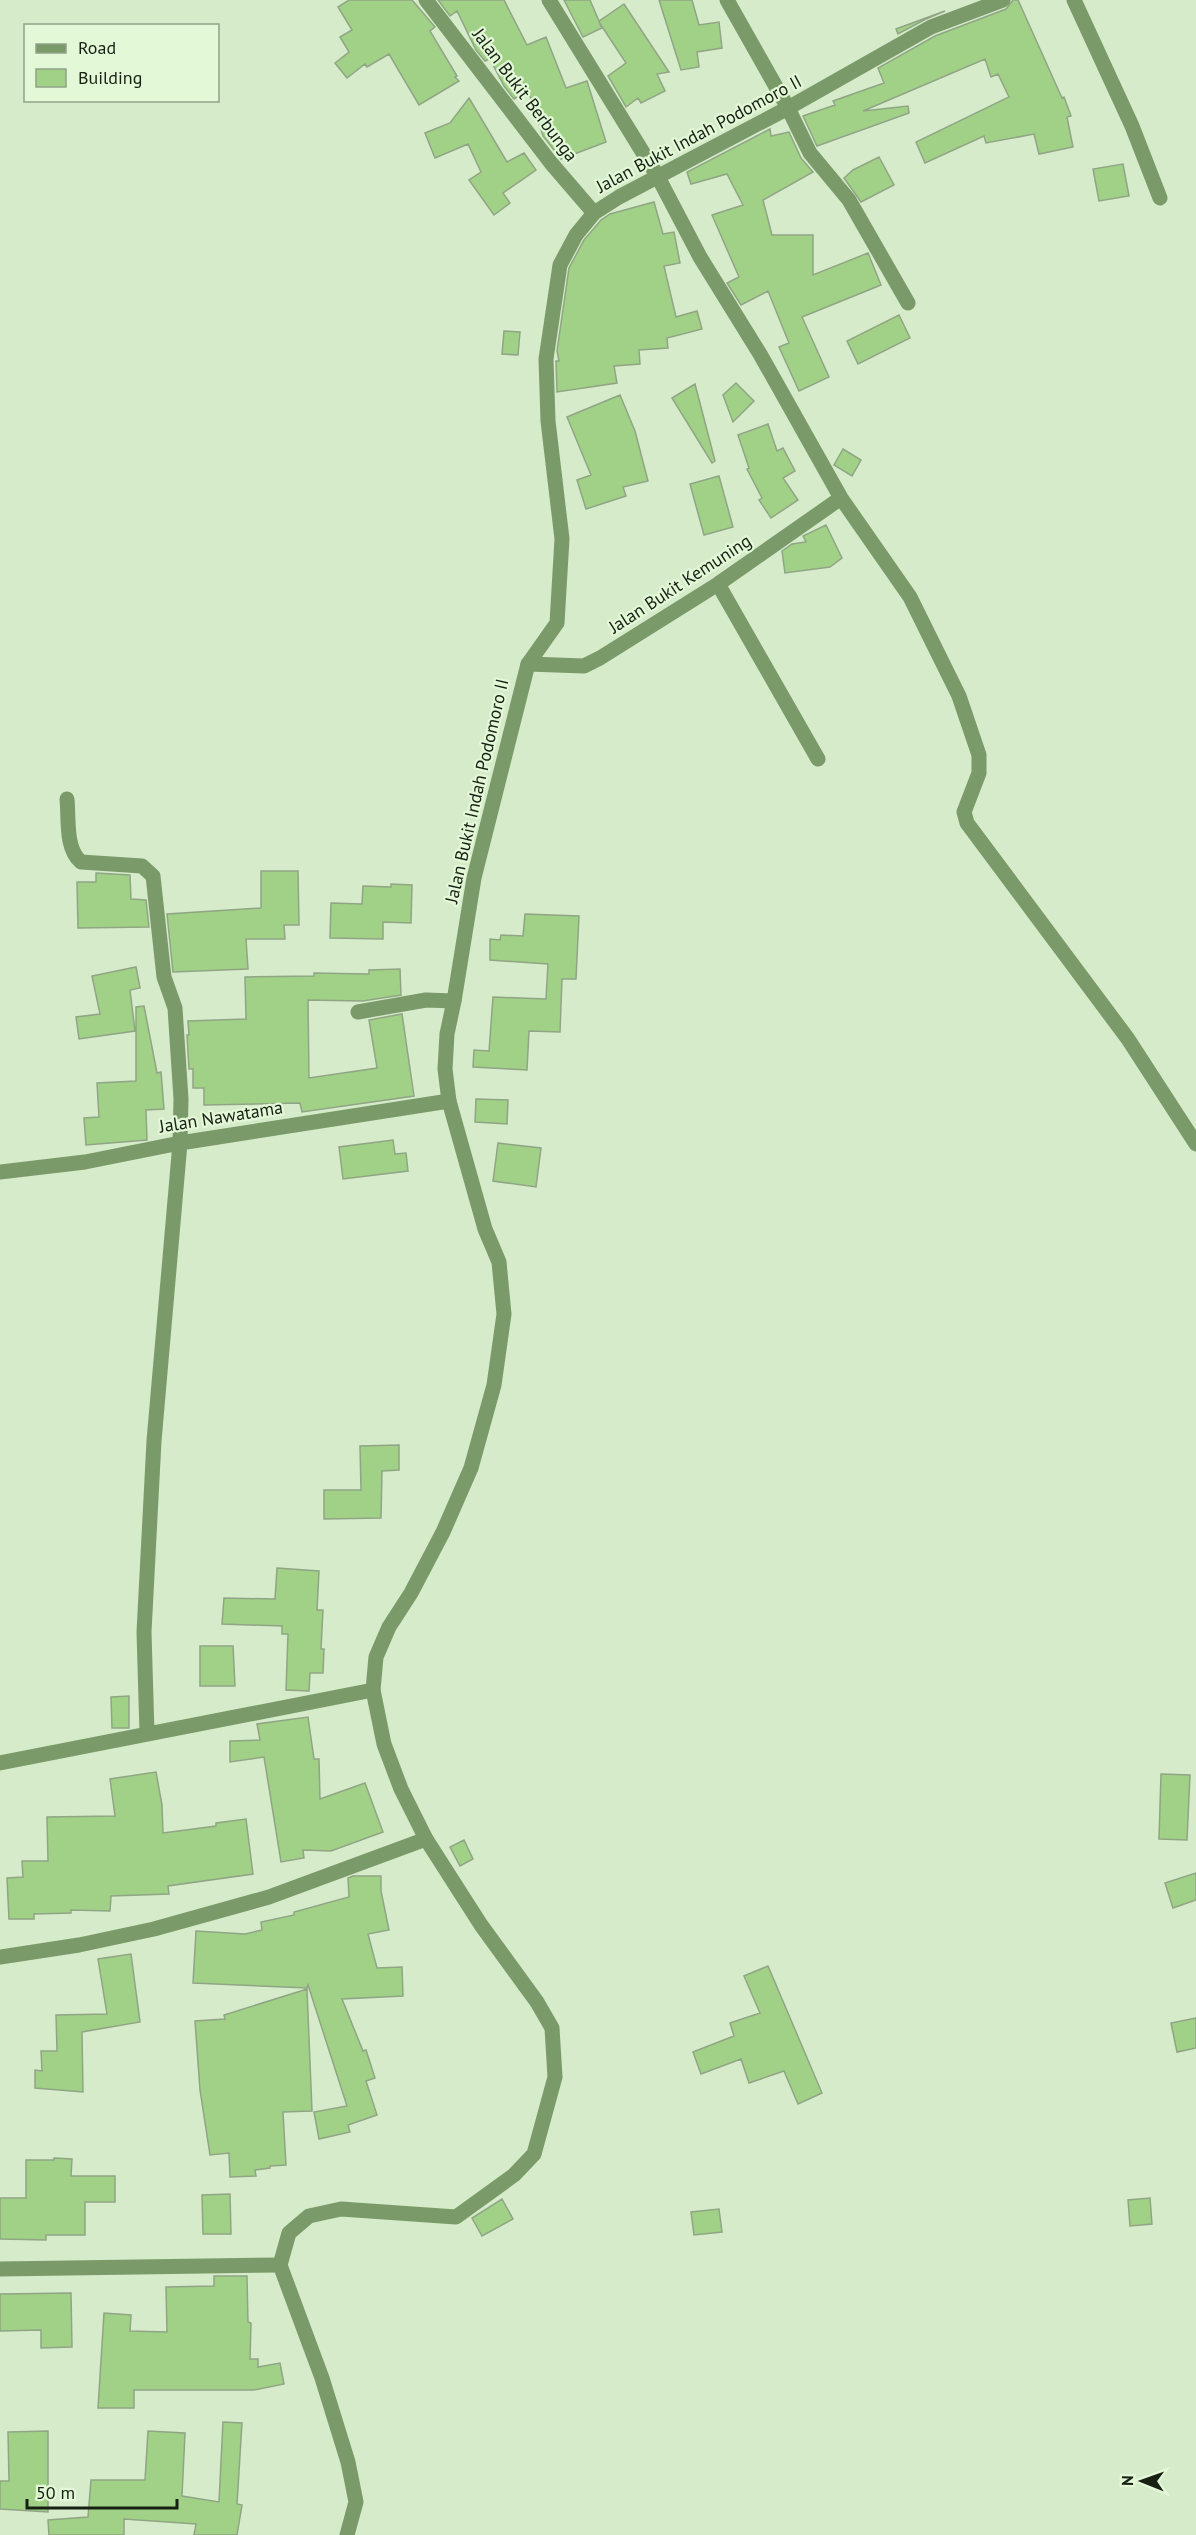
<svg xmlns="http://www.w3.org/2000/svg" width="1196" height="2535" font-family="'PT Sans',sans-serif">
	<rect width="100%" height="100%" fill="#d5ebca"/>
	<path fill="#a1d186" stroke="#90a585" stroke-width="1.5" d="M349,0H412L435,27L430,31L457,76L455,77L459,81L419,105L389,54L367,67L365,64L347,78L335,63L349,52L340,37L352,30L338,7Z
		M438,0H504L527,45L546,37L566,88L587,81L606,142L561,159L543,136L528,90L514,99L504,86L490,59L485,61L476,50L457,11L450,16Z
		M564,0H590L599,21L624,4L669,72L657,74L665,91L641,103L638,98L626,107L608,76L626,63L599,22L602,28L583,37Z
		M659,0H692L699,25L719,22L722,48L697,52L699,67L681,70Z
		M1013,0H1018L1062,98L1064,97L1071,116L1067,117L1073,147L1039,154L1034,134L986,143L984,136L925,163L916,142L1009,97L998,74L991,77L985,59L863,111L908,106L909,113L817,146L803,116L835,105L833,101L884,83L878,68L935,36L1006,9Z
		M945,11L926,19L898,34L896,29Z
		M469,98L507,162L524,153L536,170L503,193L510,203L494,215L469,180L481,172L468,144L435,158L425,133L450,123Z
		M770,129L771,136L789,132L801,158L813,172L763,200L772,235H813V275L868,253L881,285L802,317L829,377L799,391L779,347L789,343L768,291L741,305L727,283L739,277L712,215L743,205L727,174L691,184L687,172Z
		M879,157L894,185L861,202L844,178L853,170Z
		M1123,164L1129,196L1099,201L1093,169Z
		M654,202L663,234L674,232L680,263L664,266L676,317L697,311L702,329L667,338L668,348L639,350L640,364L614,366L617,383L557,392L556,361H559L557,351L569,268L584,240L601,220L610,214Z
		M899,315L910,338L858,364L847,341Z
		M504,331L520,332L518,355L502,354Z
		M736,383L754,401L733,422L723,395Z
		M695,384L715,461L712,463L672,398Z
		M620,395L635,431L648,481L623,487L626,496L586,509L577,480L591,475L567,417Z
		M768,424L777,451L783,448L795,471L783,478L798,500L771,518L759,500L762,498L747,469L749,468L738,435Z
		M843,449L861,460L852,476L834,465Z
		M719,476L733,527L704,535L690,484Z
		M826,525L842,558L830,567L785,573L782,551L792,544L806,542L803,536Z
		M261,871H298L299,925H284L285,939H246L248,969L173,972L167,914L261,908Z
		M96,873L130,875L131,899L146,900L149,927L78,928L77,882H96Z
		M391,884L412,885L411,923L383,922V939L330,938L331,903L362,904L363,886L391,887Z
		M525,914L579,916L576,979H562L560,1032L529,1031L527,1070L473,1067L474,1050L489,1051L493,997L546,999L548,964L490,960V939L500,940L501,935L523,936Z
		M136,967L140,988L130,990L135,1031L79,1039L76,1017L100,1014L92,976Z
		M400,969L401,995L363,1001L308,1000L309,1078L377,1068L369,1020L402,1014L414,1096L302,1112L300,1103L204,1105V1088H193V1069H189L187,1035H189L188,1021L246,1019L245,977L314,976V973L369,974V970Z
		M144,1006L157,1073L161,1072L164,1109L146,1110L147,1140L86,1145L84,1118L99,1117L97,1083L136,1081V1007Z
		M476,1099L508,1100L507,1124L475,1122Z
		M393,1140L395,1154L406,1153L408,1171L343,1179L339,1147Z
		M498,1143L541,1148L536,1187L493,1181Z
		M399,1445V1470L382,1471L381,1518L324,1519V1490H361L360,1446Z
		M277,1568L319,1571L317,1610H323L321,1649H324L323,1673H310L309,1691L286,1690L288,1634H282V1626L222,1624L224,1598L275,1599Z
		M200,1646H233L235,1686H200Z
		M129,1696V1728H112L111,1697Z
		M308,1717L314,1759H319L320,1799L365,1783L383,1832L331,1851L303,1850L304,1858L281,1862L264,1757L230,1762V1741L260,1740L257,1724Z
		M156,1772L162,1805L163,1833L216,1826V1823L246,1819L253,1874L168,1886L169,1894L111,1896L110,1911L71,1910V1913L34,1914V1919H9L7,1878L23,1877L22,1861H48L47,1817L115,1816L110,1779Z
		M1161,1774L1190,1775L1187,1840L1159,1839Z
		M464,1840L473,1859L460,1866L450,1847Z
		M1196,1873V1900L1173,1908L1165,1883Z
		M353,1876H381V1891L389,1930L368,1934L377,1968L402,1967L403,1996L342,1999L363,2051L366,2050L375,2078L366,2081L377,2115L348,2125L350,2132L319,2139L314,2112L347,2106L308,1985L307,1988L193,1983L196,1931L245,1934L262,1930L261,1922L294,1915V1912L349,1897L348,1878Z
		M131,1954L140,2022L82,2032L83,2092L35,2088V2070L42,2071L41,2051H57L56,2015L107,2014L98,1959Z
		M768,1966L822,2093L798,2104L784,2071L749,2083L741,2059L701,2074L693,2052L734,2036L730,2023L760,2013L744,1976Z
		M307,1989L312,2111L283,2112L286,2165L270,2166V2168L255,2170L256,2176L230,2177L229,2153L210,2155L200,2090L195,2021L225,2019L224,2015Z
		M1196,2018V2048L1177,2052L1171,2023Z
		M54,2158L72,2159L71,2176H115V2202H85V2235H46V2240L0,2239V2198H26V2160H54Z
		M230,2194L231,2234H203L202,2195Z
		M1150,2198L1152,2224L1130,2226L1128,2200Z
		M502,2199L513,2219L482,2236L472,2218Z
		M719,2209L722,2232L694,2235L691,2212Z
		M214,2276H247L248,2322L251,2323L250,2359H258V2367L280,2363L284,2384L254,2390H134V2408H98L104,2313L131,2315L130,2331L167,2332L166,2287L214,2286Z
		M71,2293L72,2347L41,2348V2330L0,2331V2294Z
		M223,2422L242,2423L237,2504L242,2505L237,2535H194L196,2524L124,2519V2535H49L48,2520L88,2517L91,2480H145L148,2431L185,2433L182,2496L219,2502Z
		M48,2431V2512L0,2509V2481H9L8,2432Z"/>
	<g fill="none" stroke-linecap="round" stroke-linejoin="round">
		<path stroke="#7b9a69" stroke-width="15" d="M426,0L551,163L594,213
			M549,0L658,177L700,257L760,354L841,498L910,597L959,696L979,755V773L964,812L967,823L1128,1039L1196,1144
			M727,0L788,108L810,153L849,200L908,303
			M1074,0L1132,126L1160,198
			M718,584L818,759
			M528,664L584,666L600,658L718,584L841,498
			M67,799C69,819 65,849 81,862L142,866L153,876L164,977L175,1008L181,1099L180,1143L154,1441L144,1632L147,1733
			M358,1012L426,1000L454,1001
			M0,1172L85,1162L180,1143L449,1101
			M0,1763L373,1690
			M0,1957L79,1945L154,1929L269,1897L426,1839
			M0,2269L280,2265"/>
		<path stroke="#7b9a69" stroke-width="15" d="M347,2535L356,2502L348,2462L322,2378L280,2265L289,2233L309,2216L341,2209L456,2217L514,2175L534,2154L555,2077L552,2028L537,2002L481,1925L426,1839L401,1789L384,1744L373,1690L376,1657L389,1627L411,1593L443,1532L471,1468L494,1385L504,1314L499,1262L485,1229L449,1101L445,1069L447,1034L454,1001L474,878L528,664L557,623L562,539L548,421L546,359L560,265L576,235L594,213L619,197L788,108L931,27L1003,0"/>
	</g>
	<g text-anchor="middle" stroke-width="4.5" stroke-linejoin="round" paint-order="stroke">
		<g font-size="18" fill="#182014" stroke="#e2f8d7">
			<text transform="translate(525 95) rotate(53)" y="6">Jalan Bukit Berbunga</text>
			<text transform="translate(699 134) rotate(-28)" y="6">Jalan Bukit Indah Podomoro II</text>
			<text transform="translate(680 584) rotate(-33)" y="6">Jalan Bukit Kemuning</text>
			<text transform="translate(477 791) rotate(-77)" y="6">Jalan Bukit Indah Podomoro II</text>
			<text transform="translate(221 1117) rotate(-9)" y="6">Jalan Nawatama</text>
		</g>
	</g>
	<rect x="24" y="24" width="195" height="78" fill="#e2f8d7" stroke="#91a289" stroke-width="1.5"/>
	<rect x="36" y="44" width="30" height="9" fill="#7b9a69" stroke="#91a289" stroke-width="1.5"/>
	<text x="78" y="54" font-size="18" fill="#182014">Road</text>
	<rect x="36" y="69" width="30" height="18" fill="#a1d186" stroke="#91a289" stroke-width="1.5"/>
	<text x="78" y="84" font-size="18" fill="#182014">Building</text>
	<g transform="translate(1142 2481) rotate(271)" stroke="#e2f8d7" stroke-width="4.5" paint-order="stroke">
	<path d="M0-4.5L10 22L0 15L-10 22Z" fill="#182014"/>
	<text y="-9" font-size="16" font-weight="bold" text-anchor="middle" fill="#182014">N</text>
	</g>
	<path d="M27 2499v9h150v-9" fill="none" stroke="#182014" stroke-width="3"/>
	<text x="36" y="2499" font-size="18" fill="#182014" stroke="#e2f8d7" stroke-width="4.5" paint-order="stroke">50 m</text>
</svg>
